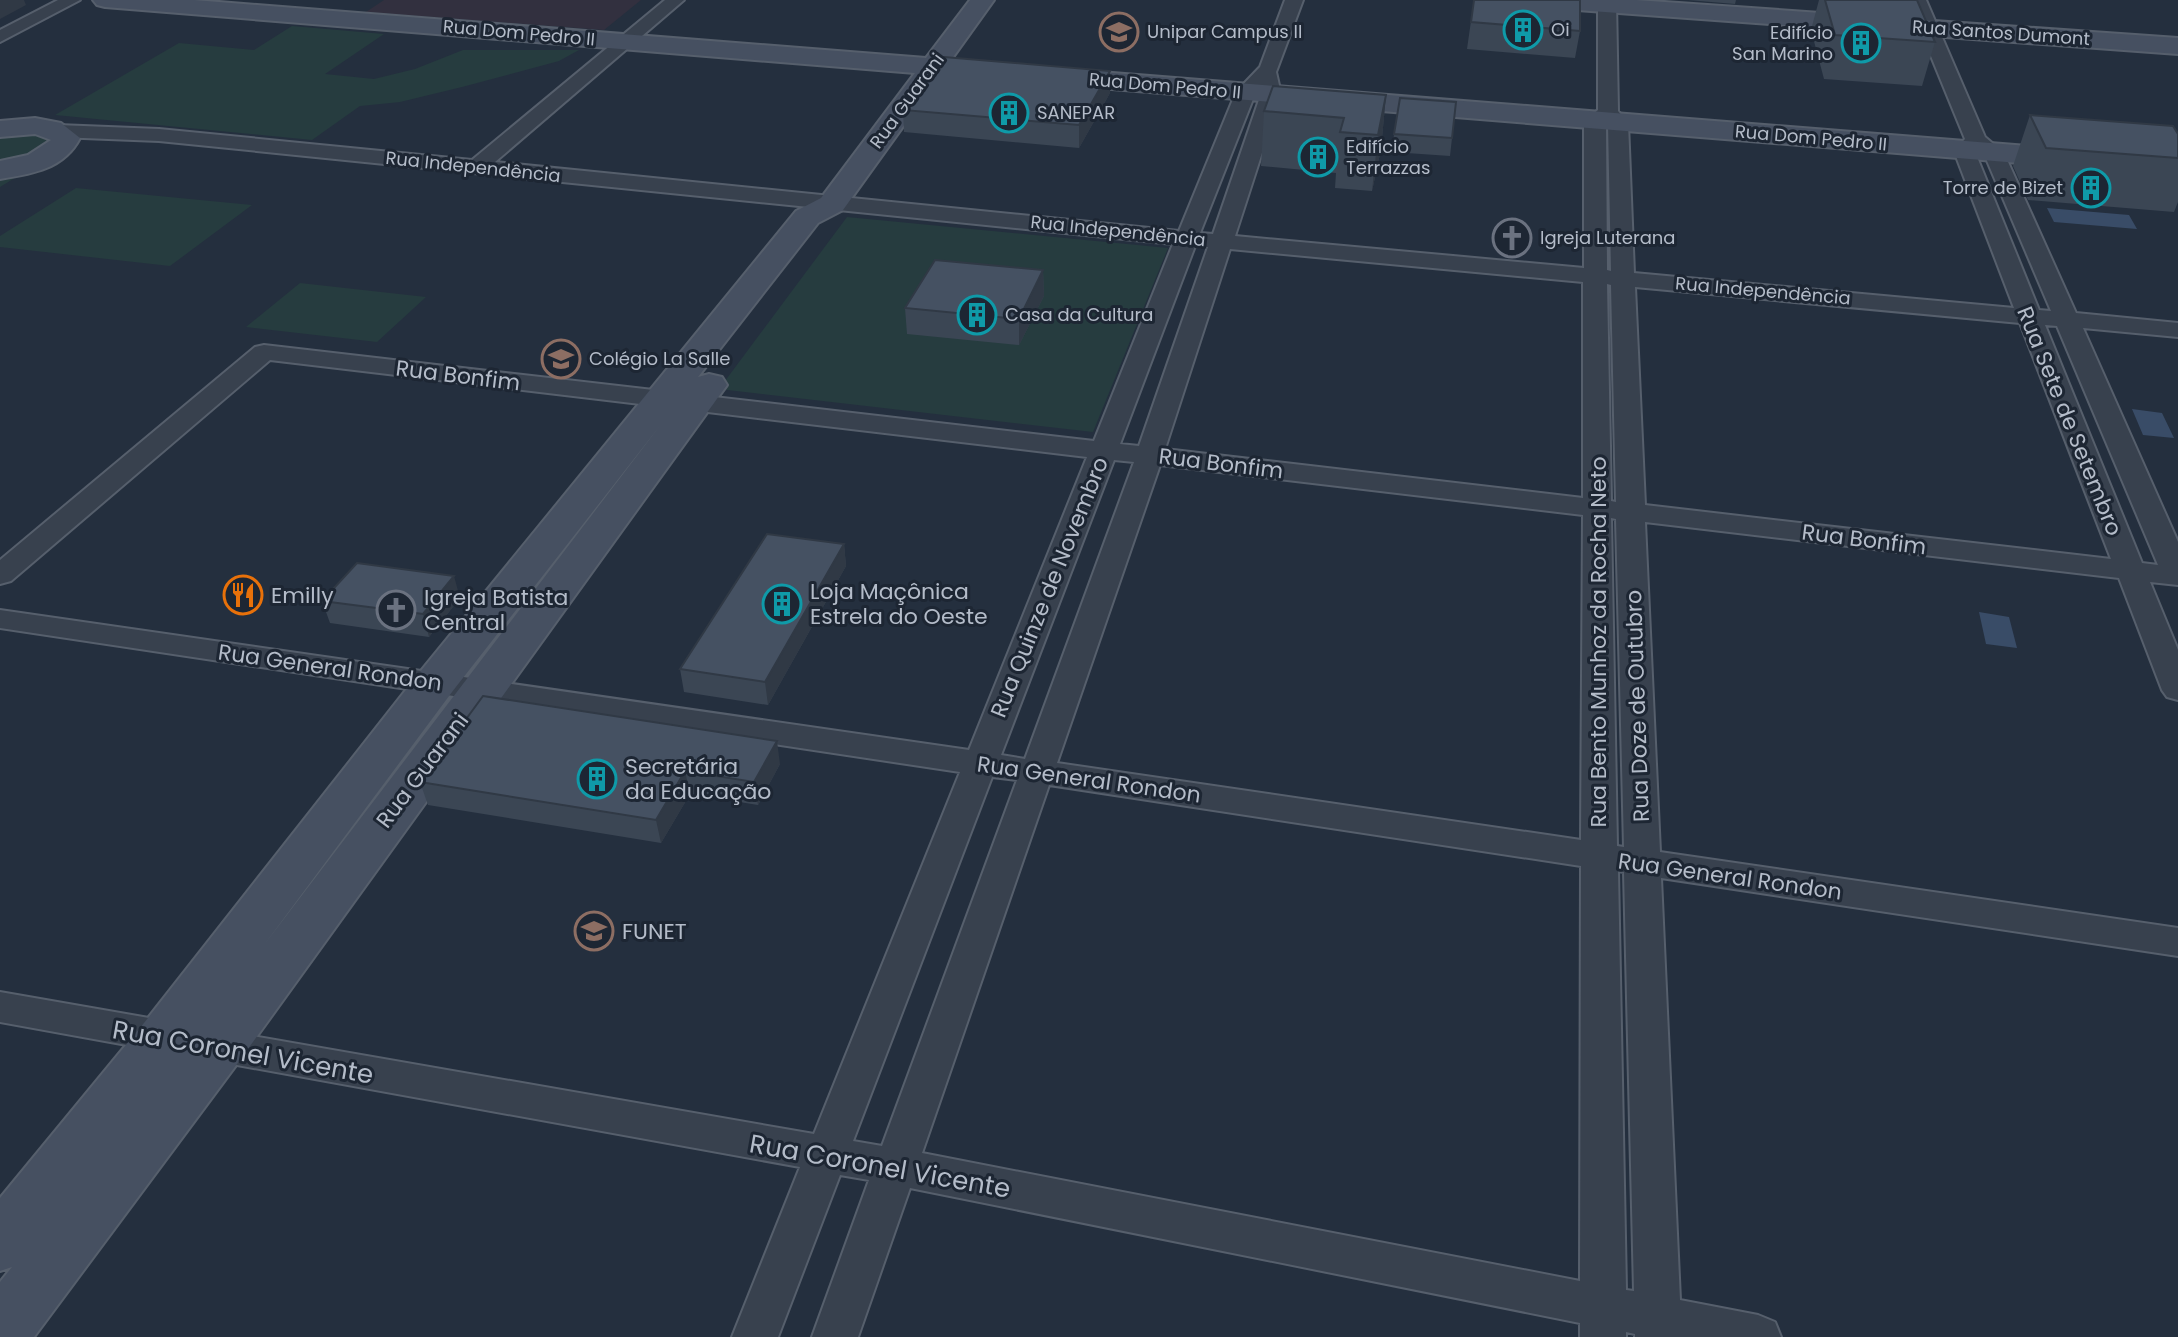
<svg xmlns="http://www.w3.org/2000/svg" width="2178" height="1337" font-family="Poppins,sans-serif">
	<rect width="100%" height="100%" fill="#242f3e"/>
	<path fill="#32303f" d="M384,0H641L604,30L366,12Z"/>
	<path fill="#263c3f" d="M292,26L384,34L325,74L374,79L415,69L463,50H579L559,61L462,87L400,102L360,106L312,140L55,115L179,43L254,50Z
		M0,125L54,138L36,165L0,187Z
		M76,188L252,205L170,266L0,247V236Z
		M847,217L1168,248L1093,432L719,389Z
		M300,283L426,297L377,342L246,327Z"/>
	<path fill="#394c67" d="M2047,208L2129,215L2137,229L2054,222Z
		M2132,409L2162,413L2174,438L2143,435Z
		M1979,612L2009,617L2017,648L1986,644Z"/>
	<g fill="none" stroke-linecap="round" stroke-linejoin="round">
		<g stroke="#565f6c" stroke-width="4">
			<path id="street" d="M58,0H80L0,42V30Z
				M665,0H684L495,162L1179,231L1236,92L1260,67L1285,0H1303L1276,72L1281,94L1235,236L1584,268V121L1598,110V0H1616L1618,111L1628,123L1634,273L2014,308L1954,151L1965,139L1908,0H1926L1985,137L2004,153L2076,313L2178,323V337L2083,328L2178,542V585L2150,582L2178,650V700L2167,697L2162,690L2119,578L1645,522L1660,852L2178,928V956L1661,878L1680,1300L1758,1315L1775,1322L1781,1337H1635V1334L1626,1332V1337H1580V1323L910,1188L858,1337H812L869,1180L840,1175L778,1337H732L800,1167L0,1022V992L814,1134L960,772L0,628V610L969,750L1087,457L270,360L11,581L0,584V560L255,347L264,345L1094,441L1173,244L159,141L58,137L48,131L58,125L159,129L472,160ZM1261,88V94L1213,234L1200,233L1255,94ZM1606,122L1608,124L1611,271L1607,270ZM1977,150L1985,156L2051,311L2039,310L1975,152ZM1195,246L1208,247L1139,446L1120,444ZM1230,249L1583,282V498L1165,449ZM1607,284L1611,285L1616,502L1611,501ZM1635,287L2020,323L2111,559L1645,505ZM2045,325L2057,326L2158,565L2142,563ZM1114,460L1134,462L1025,759L1001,755ZM1160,465L1583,515L1581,840L1057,763ZM1611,518L1616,519L1624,847L1617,846ZM992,777L1017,780L882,1146L853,1141ZM1049,785L1581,866L1580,1281L922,1153ZM1618,871L1624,872L1634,1291L1626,1290Z"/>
		</g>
		<g stroke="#565f6c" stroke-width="4">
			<path id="secondary" d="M93,0H194L926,58L970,0H994L951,60L2178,158V176L940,75L843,210L818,223L698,377L709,374L722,377L727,385L237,1064L34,1337H0V1282L12,1267L0,1271V1198L144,1023L420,672L796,211L821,198L915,73L105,7L97,5ZM662,423L264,945L452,692Z
				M1524,0H1636L2178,38V54L1536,7L1528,5Z
				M35,118L61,123L80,138C64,169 32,174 0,179V161L28,155L51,140L35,134L0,137V121Z"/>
		</g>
		<use href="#street" fill="#38414e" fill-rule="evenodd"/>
		<use href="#secondary" fill="#465061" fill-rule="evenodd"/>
	</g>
	<path fill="#3b4654" d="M1474,0L1580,31L1575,58L1467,49Z
		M1688,0H1736L1735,4Z
		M1819,0H1917L1935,42L1922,86L1824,79L1811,30Z
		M1110,93L1079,148L904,132L903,110Z
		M1386,95L1381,149L1372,191L1335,188L1336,173L1261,166L1264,111Z
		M1456,102L1450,156L1392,152L1394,134Z
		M2030,115L2178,134V202L2174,212L2028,200L2013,166Z
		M1043,270L1044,296L1019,345L907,334L905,308Z
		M844,544L846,566L768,705L684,692L680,669Z
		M460,598L429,637L330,623L322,601Z
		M780,764L758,805L690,794L661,843L428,805L420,782Z"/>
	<path fill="#303945" d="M0,0H24L26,5L0,19Z
		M1110,71V93L1079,148V125Z
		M1386,95L1381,149L1372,191L1378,135Z
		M1043,270L1044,296L1019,345V319Z
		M844,544L846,566L768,705L765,682Z
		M454,576L460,598L429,637L423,614Z
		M777,741L780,764L758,805L754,782Z
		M685,771L690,794L661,843L656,820Z"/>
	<path fill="#455162" stroke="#303945" stroke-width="2" d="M1474,0H1580V31L1471,22Z
		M1825,0H1917L1935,42L1835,35Z
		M944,57L1110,71L1079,125L903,110Z
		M1273,86L1386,95L1378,135L1340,132L1344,118L1264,111Z
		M1400,98L1456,102L1452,138L1394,134Z
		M2030,115L2173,126L2178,134V158L2046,148Z
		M935,260L1043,270L1019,319L905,308Z
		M767,534L844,544L765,682L680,669Z
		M357,563L454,576L423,614L322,601Z
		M483,696L777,741L754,782L685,771L656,820L420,782Z"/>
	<defs>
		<g id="building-ring" transform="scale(2)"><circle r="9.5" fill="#1d2633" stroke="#0f9aa8" stroke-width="1.5"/><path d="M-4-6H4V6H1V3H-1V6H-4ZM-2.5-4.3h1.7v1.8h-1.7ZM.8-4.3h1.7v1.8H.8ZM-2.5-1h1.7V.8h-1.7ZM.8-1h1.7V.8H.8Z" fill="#0f9aa8"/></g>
		<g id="university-ring" transform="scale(2)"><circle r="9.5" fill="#1d2633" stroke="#8d6e63" stroke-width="1.5"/><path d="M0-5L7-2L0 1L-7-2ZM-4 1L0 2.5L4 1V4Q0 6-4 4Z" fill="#8d6e63"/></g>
		<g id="church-ring" transform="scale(2)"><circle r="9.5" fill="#1d2633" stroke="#6b7280" stroke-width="1.5"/><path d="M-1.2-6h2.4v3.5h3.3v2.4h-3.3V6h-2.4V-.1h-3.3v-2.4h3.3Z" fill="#6b7280"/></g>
		<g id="school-ring" transform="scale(2)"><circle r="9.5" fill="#1d2633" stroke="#8d6e63" stroke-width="1.5"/><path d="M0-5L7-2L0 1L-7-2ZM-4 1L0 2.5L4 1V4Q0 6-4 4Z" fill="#8d6e63"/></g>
		<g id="restaurant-ring" transform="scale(2)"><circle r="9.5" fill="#1d2633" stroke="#e8710a" stroke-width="1.5"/><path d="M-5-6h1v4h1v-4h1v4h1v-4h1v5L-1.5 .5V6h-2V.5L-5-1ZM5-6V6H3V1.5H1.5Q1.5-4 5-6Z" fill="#e8710a"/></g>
	</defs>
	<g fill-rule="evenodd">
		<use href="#building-ring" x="1523" y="30"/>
		<use href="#university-ring" x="1119" y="32"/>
		<use href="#building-ring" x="1861" y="43"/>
		<use href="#building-ring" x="1009" y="113"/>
		<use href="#building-ring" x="1318" y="157"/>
		<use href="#building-ring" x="2091" y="188"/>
		<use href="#church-ring" x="1512" y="238"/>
		<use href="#building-ring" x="977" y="315"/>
		<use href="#school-ring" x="561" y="359"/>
		<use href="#restaurant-ring" x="243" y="595"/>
		<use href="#building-ring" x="782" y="604"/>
		<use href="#church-ring" x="396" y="610"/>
		<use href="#building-ring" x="597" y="779"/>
		<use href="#school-ring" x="594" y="931"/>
	</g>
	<g text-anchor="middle" stroke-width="6" stroke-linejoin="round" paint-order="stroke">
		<g font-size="18" fill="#b4bcc9" stroke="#1d2633" text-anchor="start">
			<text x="1551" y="36">Oi</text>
			<text x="1147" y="38">Unipar Campus II</text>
			<text x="1833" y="39" text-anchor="end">Edifício<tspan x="1833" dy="21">San Marino</tspan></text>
			<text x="1037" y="119">SANEPAR</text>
			<text x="1346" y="153">Edifício<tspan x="1346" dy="21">Terrazzas</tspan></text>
			<text x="2063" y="194" text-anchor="end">Torre de Bizet</text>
			<text x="1540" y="244">Igreja Luterana</text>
			<text x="1005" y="321">Casa da Cultura</text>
			<text x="589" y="365">Colégio La Salle</text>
		</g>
		<g font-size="18" fill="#b4bcc9" stroke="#1d2633">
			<text transform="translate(519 33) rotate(5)" y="6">Rua Dom Pedro II</text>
			<text transform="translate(2001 33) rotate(4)" y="6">Rua Santos Dumont</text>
			<text transform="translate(1165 86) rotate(5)" y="6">Rua Dom Pedro II</text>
			<text transform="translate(907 101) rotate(-54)" y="6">Rua Guarani</text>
			<text transform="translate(1811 138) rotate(5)" y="6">Rua Dom Pedro II</text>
			<text transform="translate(473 167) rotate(6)" y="6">Rua Independência</text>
			<text transform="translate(1118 231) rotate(6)" y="6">Rua Independência</text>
			<text transform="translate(1763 291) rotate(5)" y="6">Rua Independência</text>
		</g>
		<g font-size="22" fill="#b4bcc9" stroke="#1d2633">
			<text transform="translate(458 375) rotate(7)" y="8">Rua Bonfim</text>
			<text transform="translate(2070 421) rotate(68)" y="8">Rua Sete de Setembro</text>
			<text transform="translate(1221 463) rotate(7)" y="8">Rua Bonfim</text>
			<text transform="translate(1864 539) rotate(7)" y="8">Rua Bonfim</text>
			<text transform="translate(1049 587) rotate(-68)" y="8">Rua Quinze de Novembro</text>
			<text transform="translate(1598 642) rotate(-90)" y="8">Rua Bento Munhoz da Rocha Neto</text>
			<text transform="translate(330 667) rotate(8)" y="8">Rua General Rondon</text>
			<text transform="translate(1637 706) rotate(-92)" y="8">Rua Doze de Outubro</text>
			<text transform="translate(422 770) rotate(-53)" y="8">Rua Guarani</text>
			<text transform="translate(1089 779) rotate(8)" y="8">Rua General Rondon</text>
			<text transform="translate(1730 876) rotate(8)" y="8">Rua General Rondon</text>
		</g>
		<g font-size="22" fill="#b4bcc9" stroke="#1d2633" text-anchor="start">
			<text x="810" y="599">Loja Maçônica<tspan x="810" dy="25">Estrela do Oeste</tspan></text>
			<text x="271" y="603">Emilly</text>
			<text x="424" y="605">Igreja Batista<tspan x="424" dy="25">Central</tspan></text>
			<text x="625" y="774">Secretária<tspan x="625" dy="25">da Educação</tspan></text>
			<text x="622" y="939">FUNET</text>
		</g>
		<g font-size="26" fill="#b4bcc9" stroke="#1d2633">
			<text transform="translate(243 1052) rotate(10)" y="9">Rua Coronel Vicente</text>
			<text transform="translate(880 1166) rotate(10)" y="9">Rua Coronel Vicente</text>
		</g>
	</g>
</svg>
